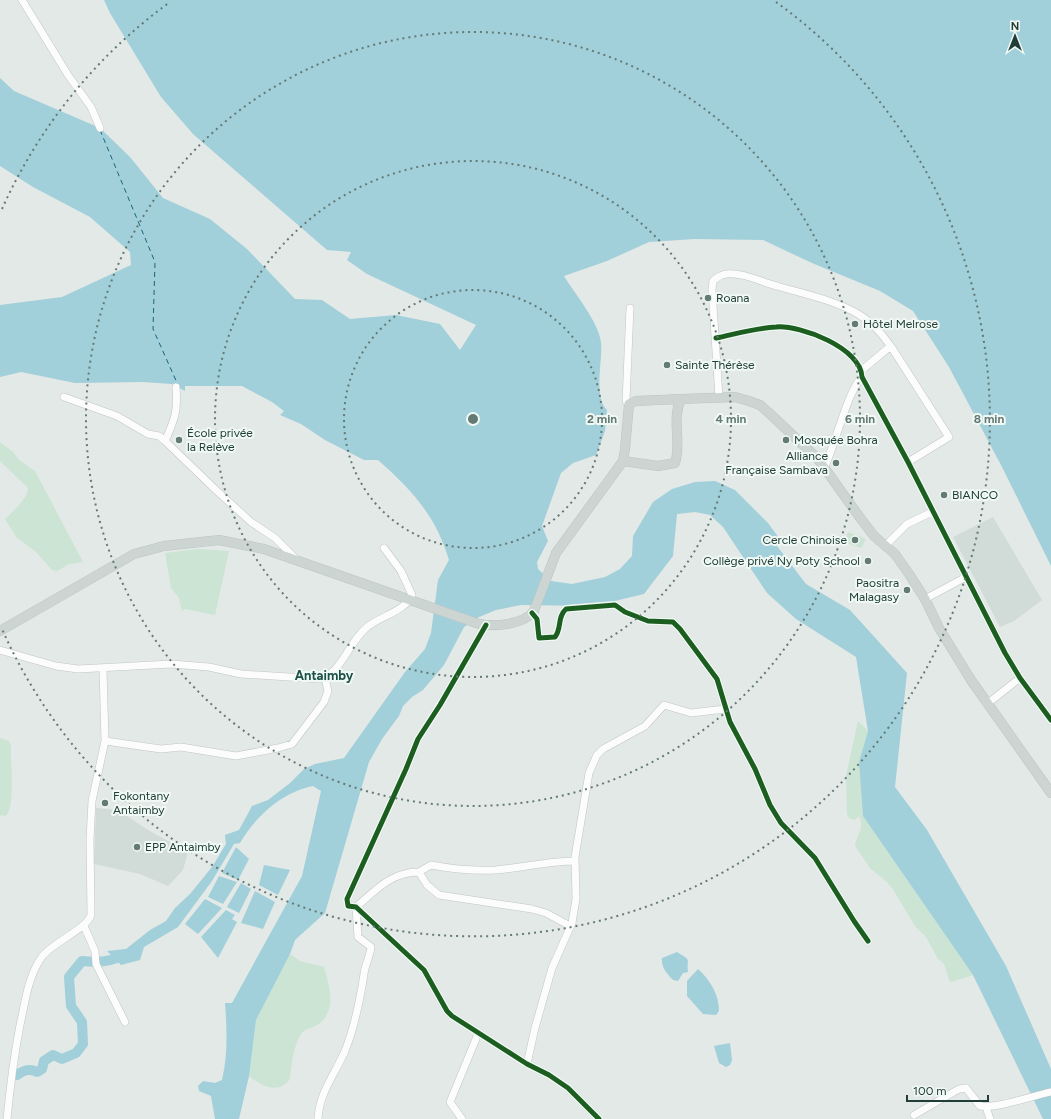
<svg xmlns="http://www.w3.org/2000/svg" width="1051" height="1119" font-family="Figtree,sans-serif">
	<rect width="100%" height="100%" fill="#e3e9e7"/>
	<path fill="#d1dbd7" d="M993,517L1042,600L1014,621L1000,627L953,537Z
		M96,808L118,810L148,830L188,852L183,870L168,886L140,874L94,864Z"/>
	<path fill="#cbe4d4" d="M0,442L13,452L19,460L35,471L83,562L69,564L57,571L52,570L35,551L17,538L5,519C12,513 29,497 28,488L0,461Z
		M848,532L866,539L861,548L844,542Z
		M198,549L229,551L215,615L185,609L182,611L179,598L171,588L165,553Z
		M858,721L868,731L859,762L863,816L973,975L951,982L949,980L944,964L938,959L926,937L915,926L894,891L888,883L870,868L855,846C857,834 865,827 859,816L854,820L849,818L847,814L846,776Z
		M0,738L9,741L11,745C10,762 16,803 6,816L0,815Z
		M290,954L300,961L324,967C329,984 337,1009 320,1023C313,1029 304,1027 300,1036C293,1049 291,1065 290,1079C278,1095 261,1086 249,1076L256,1020Z"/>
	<path fill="#a1cfda" d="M104,0H1051V566L1002,467L949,367L913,311L880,291L812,263L763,240L695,239L649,242L607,261L564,276C575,294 598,321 601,342C603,361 593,396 607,410L605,431L596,455L573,463L561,473L542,526L548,541L537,562L538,569L551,581L572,584L605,577L620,569L632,556L633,536L653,502L672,489L695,482L715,481L735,490L768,523L779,538L777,546L806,584L850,610L907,673L895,787L927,830L1006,966L1051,1069V1119H1043L973,975L863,816L859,762L868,731L856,657L796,619L767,593L723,527L710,515L695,512L677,514L673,556L644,594L594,606L521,605L496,610L479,617L464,627L444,665L423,690L412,697L403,706L399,716L382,739L369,762L325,913L295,940L290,954L256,1020L249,1076L239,1119H215L211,1096L199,1091L198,1086L203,1081L215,1083L222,1080C228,1054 227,1030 225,1003H232L302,876L321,791L313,786C282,792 255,817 240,843L234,844L212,881L178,927L144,947L140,960L121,965L107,951L126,949L150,930L166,921L175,908L190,894L212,867L226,844L225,835L239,830L252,806L268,800L290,783L304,769L315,764L344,758L405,672L425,649L431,633L438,580L449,560C436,516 412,490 378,460H364L325,440L301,424L280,415L284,411L272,402L242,386H185V391L172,384L143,382L75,383L21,372L0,377V305L62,297L131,265L130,252L90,217L33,187L0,166V78L14,91L100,128L130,157L163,198L210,219L247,249L295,299L322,300L350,319L396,315L440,324L460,350L476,325L367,274L347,260L351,252L327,250L193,134L161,97L110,13Z
		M236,847L249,859L238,880L222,873Z
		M264,865L290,870L278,895L259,885Z
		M219,876L237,882L223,904L208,897Z
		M241,883L251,889L239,913L227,907Z
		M255,891L275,902L263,929L241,923Z
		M205,899L222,908L198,934L185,924Z
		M226,910L235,915L232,919L237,922L218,958L201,937Z
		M677,952C693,962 686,957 688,972L683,973L678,981L673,980C667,973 661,968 662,958Z
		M698,969C710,980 719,994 719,1011L716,1015L703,1014L687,996V981Z
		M730,1043L732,1060L730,1065L726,1067L719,1063L714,1046Z"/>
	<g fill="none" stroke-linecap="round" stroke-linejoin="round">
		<path stroke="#a1cfda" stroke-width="10" d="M17,1075C24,1070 30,1068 37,1072L42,1069L44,1061L53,1055L62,1059L76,1053L83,1044L82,1022L71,1006L69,977L82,961C98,963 112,962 126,954"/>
		<path stroke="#17667d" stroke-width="1" stroke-dasharray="5 4" stroke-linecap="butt" d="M100,130L155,262L153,329L178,385"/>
		<g stroke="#c0c6c4" stroke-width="8">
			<path id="minor" d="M22,0L68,75L91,107L100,128
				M716,338C735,334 756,328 776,327C801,325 861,348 862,377L908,462L1005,653L1020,678L1051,720
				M892,348L949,437L908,462
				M176,387C178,411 175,419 165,441L217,491L251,522L275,538L298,561
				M64,397L117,416L148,434L159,436L165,441
				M719,397L712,290L713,281C717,277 721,275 726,274C742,272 761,282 777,286C803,294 835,300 858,314C873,323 882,334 892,348L887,349L862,370
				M629,404L626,401L630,308
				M825,466C836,443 847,392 862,377
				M886,545L907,524L932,512
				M925,599L966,577
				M532,613L537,619L539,638L555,637C562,628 557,617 566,609L615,605L625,612L648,621L673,622L680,629L717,679L730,722L755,769L770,805L781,823L815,858L854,921L868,941
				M486,625L440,705L418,739L406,769L347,899L348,906L356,907L424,970L447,1011L452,1016L527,1064L549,1075L568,1088L599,1119
				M0,650L56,666L78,669L171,664L209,667L241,674L320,679C341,673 349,643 365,629C377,617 405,612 412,595L401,571L384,548
				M987,704L1020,678
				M105,741L161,749L181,747L236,756L278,748L292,744L324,702L328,691L325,678
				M84,926L95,951L96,964L125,1022
				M570,926L546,913L532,909L439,895L427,885L419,872L431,865C452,869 473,871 495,870C522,868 548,861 575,861
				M527,1064L535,1028L552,968L572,923L576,899L575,857L589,773L597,755L603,749L645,726L664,705L691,713L725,709
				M986,1107L990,1119
				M914,1115L959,1089L966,1088L980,1106C996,1109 1032,1096 1051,1092
				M7,1119C10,1087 14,1057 20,1025C25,1003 28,977 41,958C51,943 87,929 91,915L90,839L92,801L105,741L103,669
				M318,1119C319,1093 335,1074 345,1051C355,1026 360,1000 364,974C365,964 370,957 371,947L358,937L356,907C376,890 391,872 419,872
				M462,1119L450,1102L478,1034"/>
		</g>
		<g stroke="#bbc5c3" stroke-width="10">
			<path id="major" d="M681,399L735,397L749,401L760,405L769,413L818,459L861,519L874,536L895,554L909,574L925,599L939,628L971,680L1051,793
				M0,631L134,554L164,546L219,540L264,549L479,624C495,627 523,625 534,611L556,553L623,461L625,449L629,404L636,401L681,399C671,420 682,442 675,463L658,466L623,461"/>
		</g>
		<use href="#minor" stroke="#fbfcfb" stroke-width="7"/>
		<use href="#major" stroke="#cdd5d3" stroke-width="9"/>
		<g stroke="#f1f9f5" stroke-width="8">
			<path id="cycleway" d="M716,338C735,334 756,328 776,327C801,325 861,348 862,377L908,462L1005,653L1020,678L1051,720
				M532,613L537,619L539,638L555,637C562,628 557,617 566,609L615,605L625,612L648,621L673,622L680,629L717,679L730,722L755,769L770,805L781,823L815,858L854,921L868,941
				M486,625L440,705L418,739L406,769L347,899L348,906L356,907L424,970L447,1011L452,1016L527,1064L549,1075L568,1088L599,1119"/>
		</g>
		<use href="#cycleway" stroke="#1b5e20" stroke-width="5"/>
	</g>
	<g fill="none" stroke="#647a75" stroke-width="2" stroke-dasharray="2 4">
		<circle cx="473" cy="419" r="129"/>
		<circle cx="473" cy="419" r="258"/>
		<circle cx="473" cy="419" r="387"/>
		<path d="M2 209A516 516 0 0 1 170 2M776 2A516 516 0 1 1 2 629"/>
	</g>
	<g fill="#647a75" stroke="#f1f9f5" stroke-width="1.5">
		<circle cx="708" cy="298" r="4"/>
		<circle cx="855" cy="324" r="4"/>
		<circle cx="667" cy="365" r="4"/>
		<circle cx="179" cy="440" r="4"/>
		<circle cx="786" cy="440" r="4"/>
		<circle cx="836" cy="463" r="4"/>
		<circle cx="944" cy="495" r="4"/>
		<circle cx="855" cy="540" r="4"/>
		<circle cx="868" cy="561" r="4"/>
		<circle cx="907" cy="590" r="4"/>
		<circle cx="105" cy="803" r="4"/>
		<circle cx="137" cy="847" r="4"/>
	</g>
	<g text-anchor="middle" stroke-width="4" stroke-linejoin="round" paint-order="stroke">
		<g font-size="12" fill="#203e37" stroke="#f1f9f5" text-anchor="start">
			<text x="716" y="302">Roana</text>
			<text x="863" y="328">Hôtel Melrose</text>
			<text x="675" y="369">Sainte Thérèse</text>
			<text x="187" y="437">École privée<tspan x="187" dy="14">la Relève</tspan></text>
			<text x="794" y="444">Mosquée Bohra</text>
			<text x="828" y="460" text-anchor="end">Alliance<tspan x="828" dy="14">Française Sambava</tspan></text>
			<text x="952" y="499">BIANCO</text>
			<text x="847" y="544" text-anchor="end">Cercle Chinoise</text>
			<text x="860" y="565" text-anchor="end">Collège privé Ny Poty School</text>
			<text x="899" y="587" text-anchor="end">Paositra<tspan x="899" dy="14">Malagasy</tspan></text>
			<text x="113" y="800">Fokontany<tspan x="113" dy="14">Antaimby</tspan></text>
			<text x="145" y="851">EPP Antaimby</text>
		</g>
		<g font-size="13" font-weight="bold" fill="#1b5147" stroke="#f1f9f5">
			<text x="324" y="680">Antaimby</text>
		</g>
	</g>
	<circle cx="473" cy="419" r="6" fill="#647a75" stroke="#f1f9f5" stroke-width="2"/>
	<g font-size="12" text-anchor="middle" font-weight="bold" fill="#647a75" stroke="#f1f9f5" stroke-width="4" stroke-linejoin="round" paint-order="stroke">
		<text x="602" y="423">2 min</text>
		<text x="731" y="423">4 min</text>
		<text x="860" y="423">6 min</text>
		<text x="989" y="423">8 min</text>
	</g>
	<g transform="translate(1015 36)" stroke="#f1f9f5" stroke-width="3" paint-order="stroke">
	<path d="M0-3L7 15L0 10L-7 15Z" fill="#203e37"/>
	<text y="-6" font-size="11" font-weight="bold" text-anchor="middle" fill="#203e37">N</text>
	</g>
	<path d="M907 1095v6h81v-6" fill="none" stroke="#203e37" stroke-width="2"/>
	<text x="913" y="1095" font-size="12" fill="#203e37" stroke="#f1f9f5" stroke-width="3" paint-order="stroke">100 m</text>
</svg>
